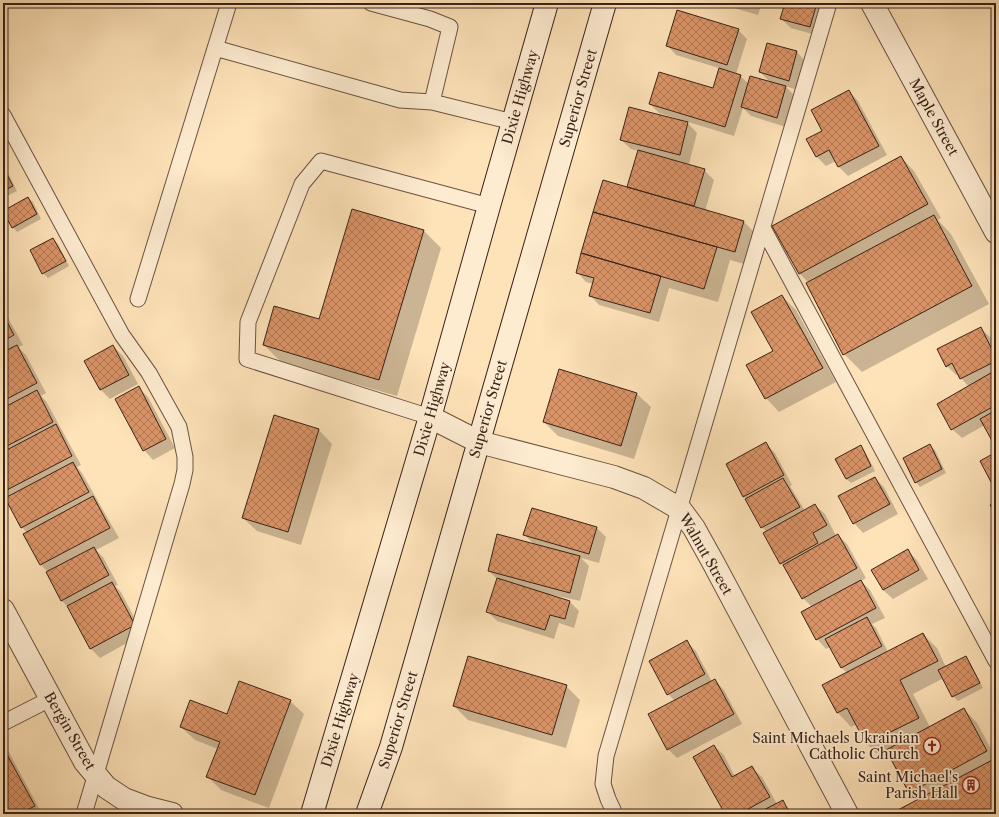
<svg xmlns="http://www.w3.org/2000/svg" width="999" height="817" font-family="'Libre Caslon Text',serif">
	<defs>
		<pattern id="building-cross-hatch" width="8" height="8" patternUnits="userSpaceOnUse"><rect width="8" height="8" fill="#da9467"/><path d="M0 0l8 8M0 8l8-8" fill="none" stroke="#b27854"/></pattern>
	</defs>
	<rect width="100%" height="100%" fill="#fee2b8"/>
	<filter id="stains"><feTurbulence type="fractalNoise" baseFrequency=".005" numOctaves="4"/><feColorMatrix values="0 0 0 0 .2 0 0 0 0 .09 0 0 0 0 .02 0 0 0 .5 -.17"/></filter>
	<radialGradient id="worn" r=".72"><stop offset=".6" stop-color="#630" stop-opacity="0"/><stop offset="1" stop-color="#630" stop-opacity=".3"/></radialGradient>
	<path fill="#0003" d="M717,3H762L758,15Z
		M786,3H829L819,36L791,28L781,19Z
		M738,30L747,39L736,74L740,76L749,84L770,82L760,72L768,44L797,52L806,62L798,90L785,86L795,96L786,127L751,116L743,108L734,136L659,113L650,104L713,89L719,68L676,55L667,45Z
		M849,91L858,101L887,155L848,176L839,167L836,161L826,166L817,157L808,140L823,131Z
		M686,121L697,133L689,164L677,161L676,162L704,170L714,180L705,211L744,222L757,235L748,265L730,260L718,302L669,288L659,322L599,305L590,295L593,284L586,282L577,272L604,181L631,189L628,187L639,151L631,149L621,140L685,123Z
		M901,157L914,171L941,218L938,220L951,234L989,304L862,372L844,354L809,283L800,274L774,226Z
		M3,168L7,171L17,191L3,198Z
		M28,198L33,202L41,219L17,232L13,227Z
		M423,230L441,248L397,396L282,363L264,345L320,321Z
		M53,239L58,244L69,266L48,278L43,273Z
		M782,296L796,310L836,382L779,412L766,398Z
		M3,310L6,314L23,345L18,347L26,355L46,393L41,396L46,401L81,465L77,467L82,473L119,538L96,550L103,557L118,585L115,586L121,592L143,634L100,658L90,648L69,608L62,601L48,572L41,565L24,534L27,533L22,527L9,497L3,490Z
		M980,328L990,337L996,350V446L985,425L962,438L952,429L969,387L961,378L959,374L956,375L947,366Z
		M113,346L123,356L138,384L110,399L101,390Z
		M138,387L148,397L175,448L153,460L144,450Z
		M637,394L651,407L634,459L558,436L544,422Z
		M319,430L332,444L301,545L257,531L243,518Z
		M766,444L775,453L792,485L790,486L805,511L815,505L825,514L836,536L838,535L847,544L866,578L861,581L870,590L885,618L872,624L876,628L888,652L923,634L937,648L946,667L966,657L970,662L983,688L958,701L953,696L944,678L913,694L930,727L964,709L977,723L996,758V814H899L918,801L910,792L889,753L880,757L867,744L857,724L851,727L838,713L823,685L847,673L841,667L830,647L826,649L817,639L812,607L803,598L785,568L781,563L767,532L762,527L744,496Z
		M930,445L935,450L946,473L920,487L916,482Z
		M860,447L865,451L875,471L851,483L846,479Z
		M996,453V485L992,482L981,461Z
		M875,478L884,487L898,514L863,533L854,523Z
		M532,509L597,528L606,537L599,563L581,558L589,566L580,601L553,595V596L570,602L579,611L574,628L559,623L554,639L497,621L487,611L498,580L489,571L535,545L525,535Z
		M908,551L917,560L928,579L893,599L883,590Z
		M687,642L696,651L712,682L715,680L724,690L742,724L677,758L668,749L675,701L668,694Z
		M566,686L580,700L566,748L468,720L454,706Z
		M290,701L304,714L269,808L221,790L208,777L218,749L195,740L181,727Z
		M3,746L9,752L42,814H3Z
		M714,746L724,755L735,777L752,768L762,777L777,804L782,801L794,814H726Z"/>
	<path fill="url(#building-cross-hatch)" stroke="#392218" d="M785,3H817L810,27L780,19Z
		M677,10L739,29L727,65L666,46Z
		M767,43L797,51L789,81L759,72Z
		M719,68L741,75L725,127L649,104L659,72L713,88Z
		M750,76L786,86L777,118L741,107Z
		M849,90L879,146L838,167L829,150L816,157L806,139L822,131L811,110Z
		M629,107L688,122L680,155L620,140Z
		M638,150L705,169L694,206L627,187Z
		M901,156L928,204L799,274L772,226Z
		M3,167L13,186L3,191Z
		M603,180L744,221L735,252L593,212Z
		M28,197L37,214L12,228L3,211Z
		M352,209L424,230L379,380L263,345L274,306L319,319Z
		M593,212L717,247L704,289L581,253Z
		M934,215L972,286L843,355L806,283Z
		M53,238L66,261L42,274L30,250Z
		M581,253L661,276L650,313L589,296L594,278L576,273Z
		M782,295L823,368L765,399L746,365L773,351L751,312Z
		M3,314L14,335L3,341Z
		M981,327L996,358V361L960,379L952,363L946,367L937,349Z
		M17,345L37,383L3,401V352Z
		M113,345L129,375L100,390L84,361Z
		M559,369L637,393L621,446L543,422Z
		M996,370V405L951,430L937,404Z
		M139,386L166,439L143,451L115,399Z
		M37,390L53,422L3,448V408Z
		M996,410V448L980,419Z
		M274,415L319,429L288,532L242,518Z
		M56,424L72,456L3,492V452Z
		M766,442L784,475L743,497L726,464Z
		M930,444L942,469L915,483L903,458Z
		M861,445L871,466L846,479L835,459Z
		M996,452V480L991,482L980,461Z
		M73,462L89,492L21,528L5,498Z
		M875,477L890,504L853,524L838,496Z
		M783,478L800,507L761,528L745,499Z
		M93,496L110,528L40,565L23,534Z
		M996,501V515L990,505Z
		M815,504L827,525L813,533L818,543L780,564L763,533Z
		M532,508L597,527L589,554L523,535Z
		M497,534L580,556L570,593L488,571Z
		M838,534L857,568L802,599L783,565Z
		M94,547L109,575L61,601L46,572Z
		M908,549L919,570L883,590L871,570Z
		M497,578L570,601L565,619L550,615L545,630L486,612Z
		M861,580L876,608L816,640L801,612Z
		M112,582L135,625L90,649L67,606Z
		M867,617L882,646L841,668L825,639Z
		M923,633L938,661L900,680L919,718L866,744L847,708L837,713L822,685Z
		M687,640L705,674L667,695L649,661Z
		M468,656L567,685L552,735L453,706Z
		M966,656L980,683L952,697L938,670Z
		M715,679L734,714L667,750L648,714Z
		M239,681L291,700L255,795L206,777L220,742L180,727L190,700L227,714Z
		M964,708L987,751L909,793L886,750Z
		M714,745L732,777L752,766L770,797L739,814H725L693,757Z
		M3,747L35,806L19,814H3Z
		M996,758V810L989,814H898L896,811Z
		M783,800L790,814H756Z"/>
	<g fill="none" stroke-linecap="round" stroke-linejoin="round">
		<g stroke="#6a5240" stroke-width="17">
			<path id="lane" d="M371,3L430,19L450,27L432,102L513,122
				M215,48L400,100L432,102
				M3,115L122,335L149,373L179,427L185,457V470L182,484L84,814
				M763,228L996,661
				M138,299L229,3
				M430,417L247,359L248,322L302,184L321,161L489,206
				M3,723L50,699
				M615,814L608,799L603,784L606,756L829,3"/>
		</g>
		<g stroke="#6a5240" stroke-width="24">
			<path id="street" d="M872,3L996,232
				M430,417L479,442L614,477L644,488L680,509L694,528L714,564L847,814
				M3,610L85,762L106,787L124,799L148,808L172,814"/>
		</g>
		<g stroke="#392218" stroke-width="24">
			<path id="secondary" d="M312,814L430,417L489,206L547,3
				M367,814L391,747L605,3"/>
		</g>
		<use href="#lane" stroke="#feecd1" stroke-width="15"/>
		<use href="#street" stroke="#feecd1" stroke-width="22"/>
		<use href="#secondary" stroke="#feecd1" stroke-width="22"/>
	</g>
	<defs>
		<g id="church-ring" transform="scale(0.9)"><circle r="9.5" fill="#feecd1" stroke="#8f2418" stroke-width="1.5"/><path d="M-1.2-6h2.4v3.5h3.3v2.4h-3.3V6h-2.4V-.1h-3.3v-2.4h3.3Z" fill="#8f2418"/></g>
		<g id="building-ring" transform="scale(0.9)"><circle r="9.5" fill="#feecd1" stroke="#8f2418" stroke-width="1.5"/><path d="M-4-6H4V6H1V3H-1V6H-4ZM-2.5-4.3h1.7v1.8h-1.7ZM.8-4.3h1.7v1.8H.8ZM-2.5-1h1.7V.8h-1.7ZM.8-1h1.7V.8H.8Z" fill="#8f2418"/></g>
	</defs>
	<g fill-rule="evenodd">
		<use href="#church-ring" x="932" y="746"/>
		<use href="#building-ring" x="971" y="785"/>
	</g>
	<g text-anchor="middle" stroke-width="3.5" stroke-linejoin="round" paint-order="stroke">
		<g font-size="14" fill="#392218" stroke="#feecd1">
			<text transform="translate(520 97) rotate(-74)" y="5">Dixie Highway</text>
			<text transform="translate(578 98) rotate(-74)" y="5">Superior Street</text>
			<text transform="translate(934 117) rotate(61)" y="5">Maple Street</text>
			<text transform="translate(432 409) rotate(-74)" y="5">Dixie Highway</text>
			<text transform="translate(488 409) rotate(-74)" y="5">Superior Street</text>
			<text transform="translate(706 554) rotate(60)" y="5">Walnut Street</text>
			<text transform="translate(340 720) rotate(-73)" y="5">Dixie Highway</text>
			<text transform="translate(398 720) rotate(-73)" y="5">Superior Street</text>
			<text transform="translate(70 731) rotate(60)" y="5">Bergin Street</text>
		</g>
		<g font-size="14" fill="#392218" stroke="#feecd1" text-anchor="end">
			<text x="919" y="743">Saint Michaels Ukrainian<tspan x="919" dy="16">Catholic Church</tspan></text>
			<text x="958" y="782">Saint Michael's<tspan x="958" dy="16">Parish Hall</tspan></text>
		</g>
	</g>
	<rect width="999" height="817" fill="none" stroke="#fee2b8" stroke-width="16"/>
	<rect x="4" y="4" width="991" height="809" fill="none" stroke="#392218" stroke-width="2"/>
	<rect x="8" y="8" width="983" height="801" fill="none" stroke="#392218"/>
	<rect width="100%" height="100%" filter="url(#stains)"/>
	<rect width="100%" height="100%" fill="url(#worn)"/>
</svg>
